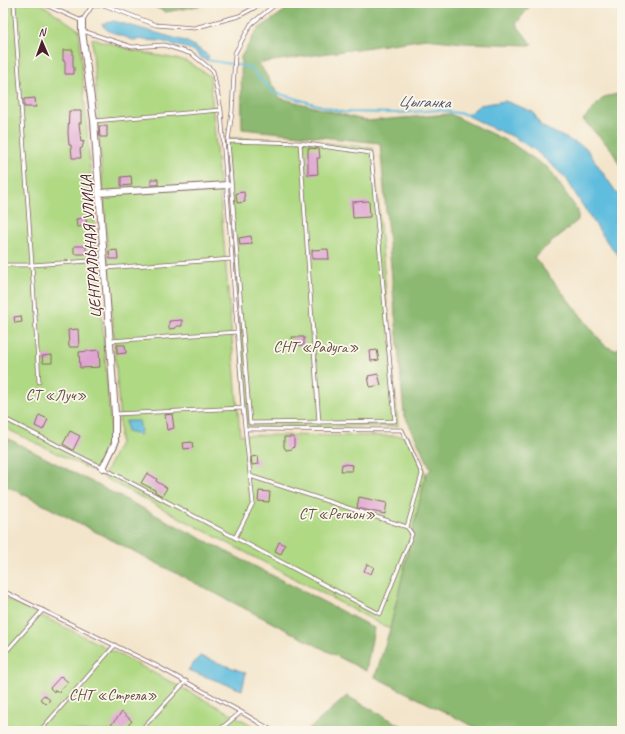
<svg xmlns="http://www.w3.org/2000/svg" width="625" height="734" font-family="Caveat,sans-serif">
	<rect width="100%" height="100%" fill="#fbf7ec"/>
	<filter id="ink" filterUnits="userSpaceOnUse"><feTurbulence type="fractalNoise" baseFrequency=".025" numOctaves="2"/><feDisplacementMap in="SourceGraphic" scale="8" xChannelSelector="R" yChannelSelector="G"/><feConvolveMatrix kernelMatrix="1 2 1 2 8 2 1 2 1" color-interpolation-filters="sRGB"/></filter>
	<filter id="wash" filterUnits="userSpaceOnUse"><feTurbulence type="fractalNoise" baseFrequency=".012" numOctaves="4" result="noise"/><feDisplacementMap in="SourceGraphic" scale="16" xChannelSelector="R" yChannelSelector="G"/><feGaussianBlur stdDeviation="0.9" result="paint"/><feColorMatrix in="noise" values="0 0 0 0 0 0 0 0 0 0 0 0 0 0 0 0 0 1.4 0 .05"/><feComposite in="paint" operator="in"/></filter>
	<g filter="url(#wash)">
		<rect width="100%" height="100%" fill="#f3e5cb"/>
		<path fill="#b0d984" stroke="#7d7c58" d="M3,3H40L79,30L112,442L97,473L3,427Z
			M92,38L135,51L186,61L210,76L240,435L409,436L426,474L390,629L103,477L120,443L119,409Z
			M226,138L300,140L373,148L398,426L247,427Z
			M3,597L103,646L263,731H3Z"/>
		<path fill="#8cb972" stroke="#6b6c4e" d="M145,3H214L166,12Z
			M296,3H532L516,24L532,45L463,43L426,39L259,63L280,98L367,121L450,114L511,143L549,169L578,211V220L534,257L605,346L615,350L622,346V731H483L375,677L390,629L426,474L431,469L404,414L380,143L242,129L241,57L257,30Z
			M622,93V170L612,150L583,120L604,97Z
			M3,436L374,628L366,671L3,484Z
			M347,696L411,731H307Z"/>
		<path fill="#60bdde" stroke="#556e84" d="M114,21L185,41L193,45L209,56L207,60L203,59L193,50L161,41L144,40L141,39L133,40L109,31L104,27L102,24Z
			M505,101L533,112L541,126L586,148L616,192L622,196V259L612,249L581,203L566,178L535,150L512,136L490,127L467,115L480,105Z
			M126,421H139L141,429L140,435L127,432Z
			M200,656L246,673L242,690L188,670Z"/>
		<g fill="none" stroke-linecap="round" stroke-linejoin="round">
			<path stroke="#60bdde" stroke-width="2" d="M207,60L249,67L273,92L342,112L398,113L439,110L469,115"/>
		</g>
		<g id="blocks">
			<path fill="#dfa4d2" d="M63,50H73V67H74V74H65V61H63Z
				M35,98L36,107H24V99Z
				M69,111H81V123H79L81,142L84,141L82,148L80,149L81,158H72L71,145H69L68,133Z
				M99,126H107V137H100Z
				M308,148L319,149L320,158H317L318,174L308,175Z
				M131,176L132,185L121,186V177Z
				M151,179H158V185H151Z
				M244,192L245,202L237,203L236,193Z
				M369,201L370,217L353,218L352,202Z
				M86,218L87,226L77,227L76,219Z
				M251,236L252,244L240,245L239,238Z
				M74,246H86V254H74Z
				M328,249L329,259H312V250Z
				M117,250L118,259H110L109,251Z
				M21,316L22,322L15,323L14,317Z
				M182,320V326H176V328L169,329V321Z
				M78,329L79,347H69L68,330Z
				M292,337H304V345L293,346Z
				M117,345H125L126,353L117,354Z
				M99,350L100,367L80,368L79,352Z
				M377,350L379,360L371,361L370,351Z
				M52,355V363H43L42,356Z
				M378,374L381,385L370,387L368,376Z
				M172,414L174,428L167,430L165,415Z
				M39,415L48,419L43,430L35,426Z
				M70,431L80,436L73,450L63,444Z
				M284,437H294V447L292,449L286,450L284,447Z
				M192,442L193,448L184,449L183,443Z
				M258,456L259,464L252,465L251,457Z
				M342,464L353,465L352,471H341Z
				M147,473L157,479L156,481L167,488L162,496L155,492V490L141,483Z
				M259,491L270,492L269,502L258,501Z
				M359,497L387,503L385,514L357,508Z
				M279,542L285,545L281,554L275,551Z
				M367,564L374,567L371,574L364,571Z
				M61,676L68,682L58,693L55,690L54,692L50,688Z
				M44,695L50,700L46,704L40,699Z
				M122,712L132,721L123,731L117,727L115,729L111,725Z"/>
		</g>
	</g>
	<g filter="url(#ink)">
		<use href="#blocks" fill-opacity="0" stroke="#856463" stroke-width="1"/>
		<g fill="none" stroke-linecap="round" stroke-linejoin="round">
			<g stroke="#856463" stroke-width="4.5">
				<path id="lane" d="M14,3L32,265L39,382
					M41,3L82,21L92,6L104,5L156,25L194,28L239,16L263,3
					M620,11L622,8
					M83,31L132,47L164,45L192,54L213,71L221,110L243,408
					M94,121L221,110
					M228,141L300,143L371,153L395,421L250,423L228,141L232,112L235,53L251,24L277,3
					M300,143L319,423
					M3,265H32L104,260
					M105,268L232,259
					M110,341L237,332
					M115,414L243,408L253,503L235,538
					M3,418L103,468L380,614L412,534L407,527L250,476
					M245,429L402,430L422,474L407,527
					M3,591L155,665L241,712L273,731
					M3,655L43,610
					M40,731L115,645
					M140,731L186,681
					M218,731L241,712"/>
			</g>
			<g stroke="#856463" stroke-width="8">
				<path id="street" d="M82,21V31L94,121L115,414V443L103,468
					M99,193L227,185"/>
			</g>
			<use href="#lane" stroke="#fff" stroke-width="3"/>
			<use href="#street" stroke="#fff" stroke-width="6"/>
		</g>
	</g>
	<g text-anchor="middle" stroke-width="3.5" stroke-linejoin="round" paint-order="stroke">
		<g font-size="16" fill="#4a1f2b" stroke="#fbf7ec">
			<text transform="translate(90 247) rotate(-94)" y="6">ЦЕНТРАЛЬНАЯ УЛИЦА</text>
		</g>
		<g font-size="16" fill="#644e41" stroke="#fbf7ec">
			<text x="316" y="352">СНТ «Радуга»</text>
			<text x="56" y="400">СТ «Луч»</text>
			<text x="337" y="519">СТ «Регион»</text>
			<text x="113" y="700">СНТ «Стрела»</text>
		</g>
		<g font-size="17" font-style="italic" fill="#52566a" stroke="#fbf7ec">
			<text transform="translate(424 101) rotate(2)" y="6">Цыганка</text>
		</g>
	</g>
	<rect width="625" height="734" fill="none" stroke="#fbf7ec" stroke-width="16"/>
	<g transform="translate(42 42) rotate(358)" stroke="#fbf7ec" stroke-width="3" paint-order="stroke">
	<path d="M0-3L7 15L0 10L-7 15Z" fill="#4a1f2b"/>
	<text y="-6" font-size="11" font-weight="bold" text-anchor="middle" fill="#4a1f2b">N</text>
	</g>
</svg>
